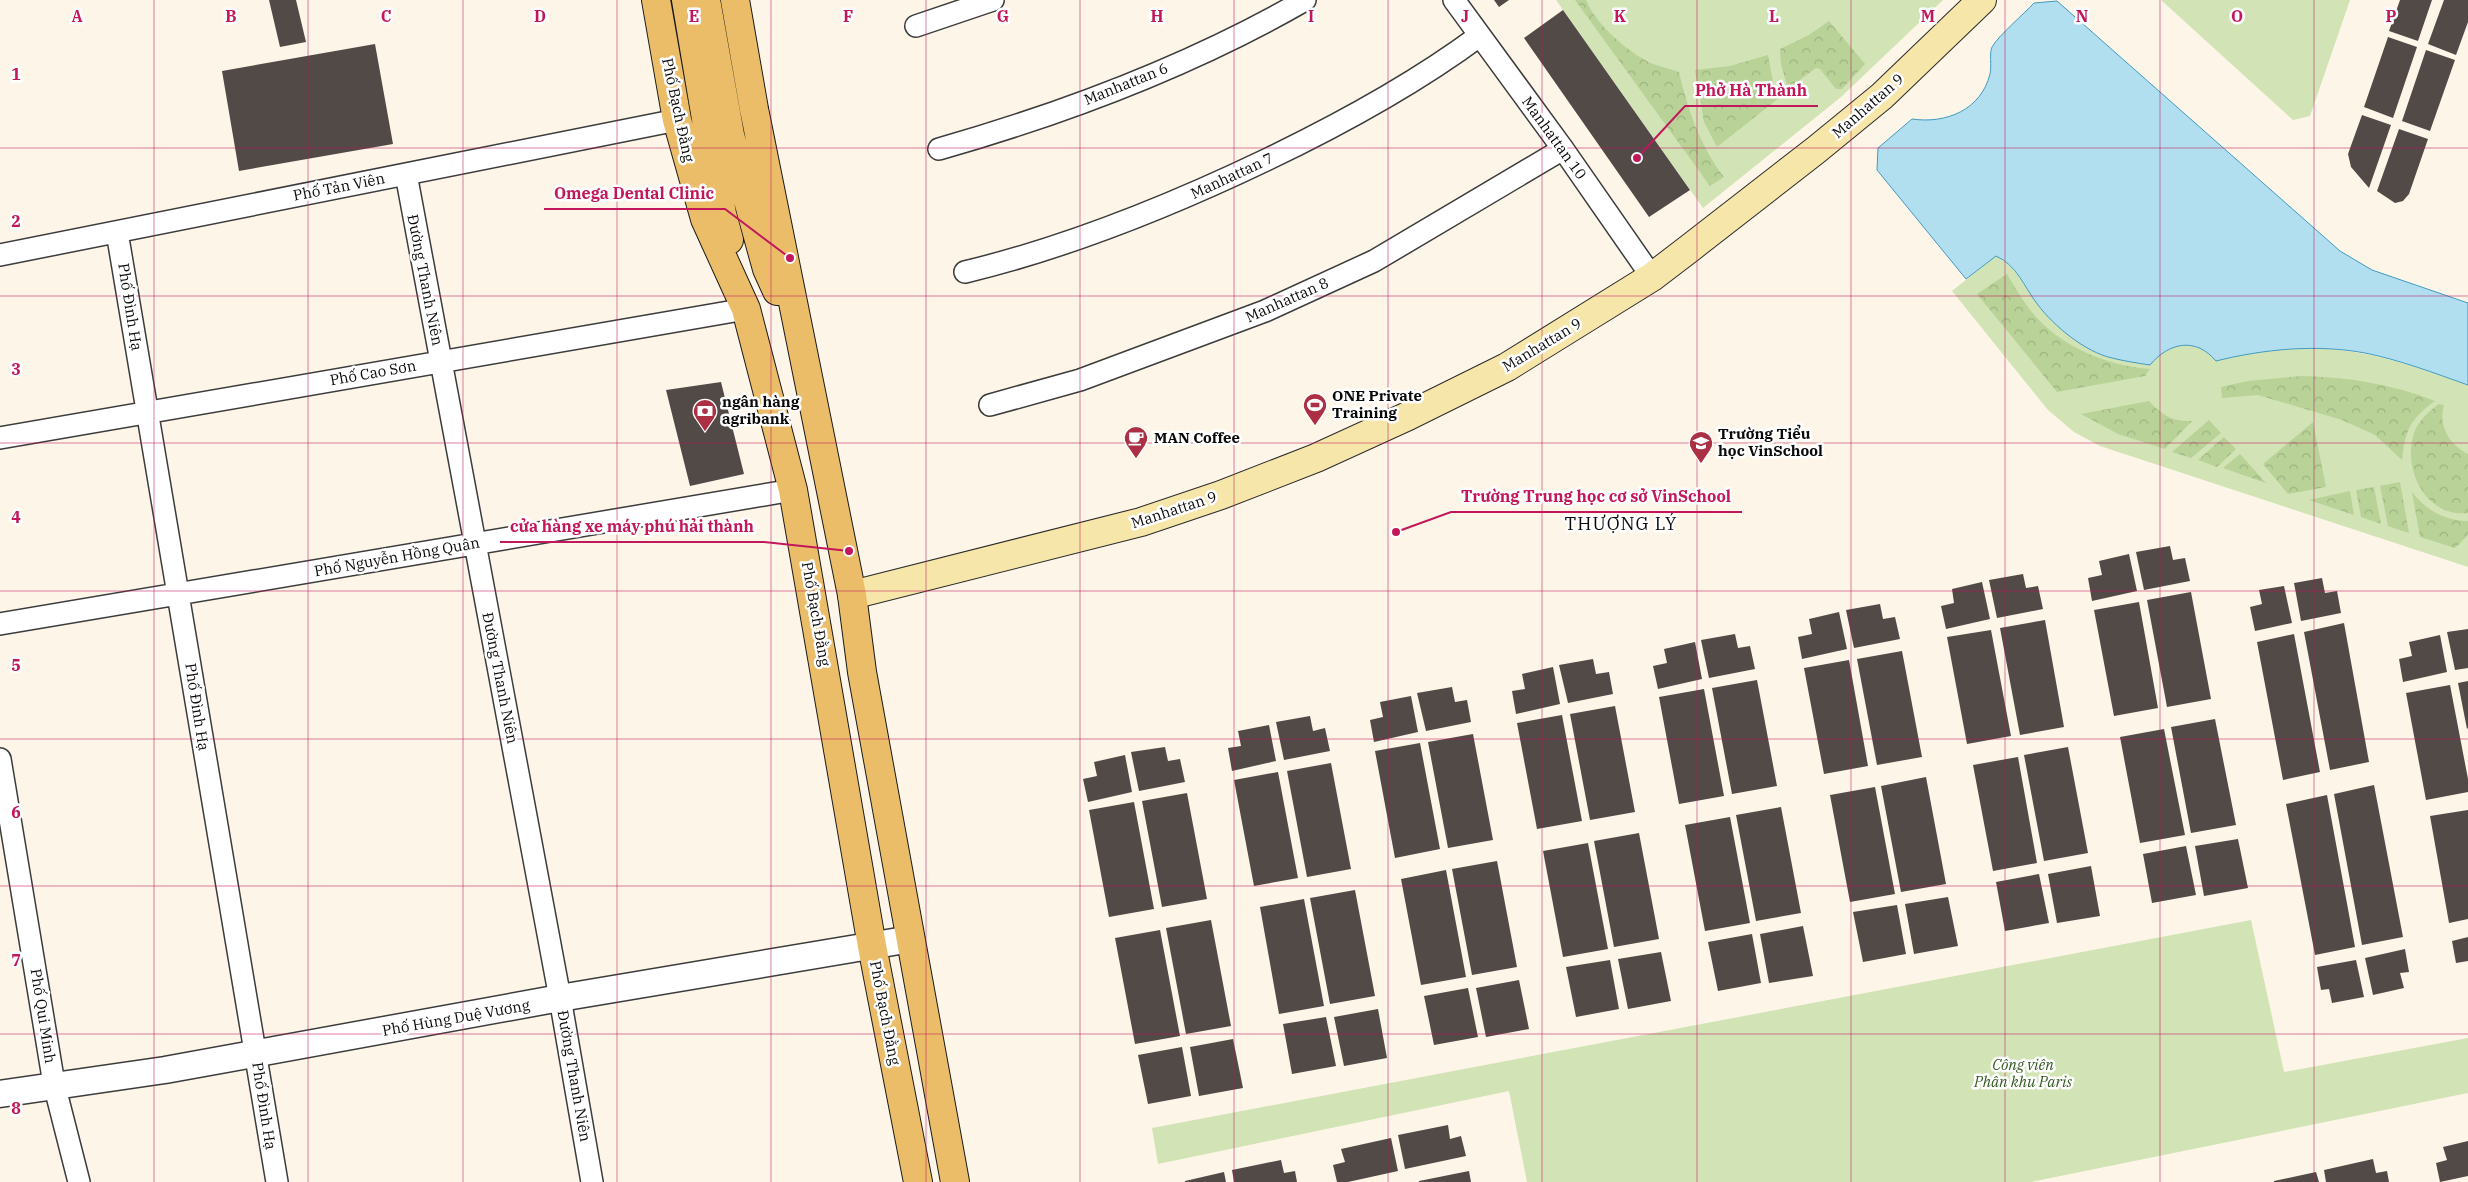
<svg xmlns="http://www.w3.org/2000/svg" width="2468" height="1182" font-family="'IBM Plex Serif',serif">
	<defs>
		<pattern id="forest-crowns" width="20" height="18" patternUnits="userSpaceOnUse" patternTransform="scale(1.25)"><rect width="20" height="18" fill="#b8d297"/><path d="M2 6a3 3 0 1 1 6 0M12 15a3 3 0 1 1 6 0" fill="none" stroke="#9db381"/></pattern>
	</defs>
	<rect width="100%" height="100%" fill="#fdf6e8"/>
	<path fill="#d2e3b6" d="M1556,0H1943L1841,97L1703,208Z
		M2161,0H2350L2310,116L2293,120Z
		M1996,256C2018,267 2024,289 2040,307C2054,324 2088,354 2111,358C2118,360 2149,359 2157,357C2161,355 2165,350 2169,348C2186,341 2197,345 2211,355C2250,354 2288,347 2327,349C2376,352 2422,369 2468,385V567L2100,446L2074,432L2048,410L1952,291Z
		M2251,920L2284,1072L2468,1038V1093L2031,1182H1527L1509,1091L1158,1164L1152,1128Z"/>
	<path fill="url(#forest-crowns)" d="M1575,0H1586C1595,24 1630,54 1653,64C1661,67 1671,69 1679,72C1688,110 1700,146 1724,177L1710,186Z
		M1829,21L1865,64L1842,89H1836L1820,69L1816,68L1788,89L1781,64L1780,49L1809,35Z
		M1768,55L1774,87L1779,98L1717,147L1704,122L1695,70L1730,66Z
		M2007,274C2013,284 2019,294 2025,303C2052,343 2103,366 2150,369L2145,376L2057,392L1977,294Z
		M2301,376C2347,377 2392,384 2435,401C2410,419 2405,431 2402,460L2375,435L2342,420L2258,395L2222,398L2221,387L2248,381Z
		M2149,401C2162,415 2172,422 2192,421L2165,449L2118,434L2081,414Z
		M2439,404L2444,405C2438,425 2449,445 2468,454V513C2426,518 2402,469 2414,433C2418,421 2429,411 2439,404Z
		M2209,420L2221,433L2191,458L2172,452Z
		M2313,422L2326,487L2288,494L2263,464Z
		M2224,437L2236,449L2217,467L2198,460Z
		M2240,454L2266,483L2223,468Z
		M2400,482L2409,533L2388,526L2380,486Z
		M2374,487L2381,524L2361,517L2356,490Z
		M2350,491L2354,515L2309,500Z
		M2412,492C2426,510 2445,521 2468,521V535L2455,548L2420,537Z"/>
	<path fill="#b2dfef" stroke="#409bbf" d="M2057,1L2340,251L2372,270L2468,303V385C2434,373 2400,360 2365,353C2317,344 2264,349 2216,361C2196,337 2169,342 2150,365C2137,363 2124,361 2112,358C2085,352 2054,326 2038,305C2024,287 2017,265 1996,256L1966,279L1877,170L1878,148L1912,119C1946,124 1981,110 1990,74C1992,66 1989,53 1992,47C1999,35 2024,14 2034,3Z"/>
	<path fill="#514a47" d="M269,0H296L306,42L280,47Z
		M1494,0H1509L1499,7Z
		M2400,0H2432L2418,41L2389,31Z
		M2444,0H2468V22L2456,55L2428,44Z
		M1563,10L1690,190L1649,217L1524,38Z
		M2388,37L2417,47L2393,118L2364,107Z
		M375,44L393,144L239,171L222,71Z
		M2426,50L2455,60L2430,131L2402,121Z
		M2362,115L2391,125L2369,188L2351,167L2348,154Z
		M2399,129L2428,139L2409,194L2403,201L2395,203L2377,191Z
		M721,382L744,474L690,486L666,390Z
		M2170,546L2173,560L2185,558L2190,581L2144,590L2136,552Z
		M2129,554L2137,591L2092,601L2088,578L2102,575L2099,561Z
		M2023,574L2026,588L2038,586L2043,609L1997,618L1989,580Z
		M2322,578L2325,593L2337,591L2341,613L2301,621L2294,583Z
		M1982,582L1990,619L1946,629L1941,606L1954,603L1952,589Z
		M2284,586L2292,623L2255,631L2250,607L2262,604L2259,590Z
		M2191,592L2211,699L2167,707L2147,600Z
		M2139,602L2158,708L2114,716L2094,610Z
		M1880,604L1883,619L1895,617L1900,639L1854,648L1846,610Z
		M1839,612L1847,649L1802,659L1798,637L1812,634L1809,619Z
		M2045,620L2064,727L2020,735L2000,628Z
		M2344,623L2369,762L2330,770L2304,632Z
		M2468,629V668L2455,670L2447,632Z
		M1991,630L2011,736L1967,744L1947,637Z
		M1735,634L1738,648L1750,646L1755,669L1709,678L1701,640Z
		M2294,634L2320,772L2283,780L2257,642Z
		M2440,635L2447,672L2403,682L2399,659L2412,656L2409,642Z
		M1695,642L1702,679L1658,689L1653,666L1667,663L1664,649Z
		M1902,651L1922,757L1877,765L1857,659Z
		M1593,659L1596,674L1609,672L1613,694L1568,703L1559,665Z
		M1849,660L1868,766L1824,774L1804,668Z
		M1553,667L1560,704L1516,714L1512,691L1525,689L1522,674Z
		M1757,680L1777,786L1732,794L1712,688Z
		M2468,681V728L2467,729L2458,683Z
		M2450,685L2468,779V792L2426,800L2406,693Z
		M1452,687L1455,702L1467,700L1471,722L1426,731L1417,693Z
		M1704,689L1724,796L1679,804L1659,697Z
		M1411,696L1418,732L1374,742L1370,720L1383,717L1380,702Z
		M1615,706L1635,812L1590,820L1570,714Z
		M1562,715L1582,821L1537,829L1517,723Z
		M1310,716L1313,731L1325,728L1330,751L1284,760L1276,722Z
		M2215,719L2236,825L2191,833L2171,727Z
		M1269,725L1276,761L1232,771L1228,748L1241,746L1238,731Z
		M2164,729L2185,835L2140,843L2120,737Z
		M1473,734L1493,840L1448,848L1428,742Z
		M1420,743L1440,849L1395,858L1375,751Z
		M1165,747L1168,761L1180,759L1185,782L1139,791L1131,752Z
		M2068,747L2088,853L2044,861L2024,755Z
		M1125,755L1132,792L1088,802L1083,779L1097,776L1094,762Z
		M2018,757L2037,863L1993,871L1973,765Z
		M1331,763L1351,869L1307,877L1287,771Z
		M1278,772L1298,878L1254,886L1234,780Z
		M1926,777L1946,884L1901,892L1881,786Z
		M2374,785L2403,937L2362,945L2334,794Z
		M1875,787L1895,894L1850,902L1830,795Z
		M1187,793L1207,899L1162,907L1142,801Z
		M2327,795L2355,947L2315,955L2286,804Z
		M1134,802L1154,909L1109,917L1089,810Z
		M1781,807L1801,913L1756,921L1736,815Z
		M2468,810V919L2449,923L2430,816Z
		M1730,817L1750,923L1705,931L1685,825Z
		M1639,833L1659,939L1614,947L1594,841Z
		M2238,839L2248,888L2204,896L2195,846Z
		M1588,843L1608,949L1563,957L1543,851Z
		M2186,846L2196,895L2152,903L2143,854Z
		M1497,861L1517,967L1472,975L1452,869Z
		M2091,866L2100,916L2057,923L2048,874Z
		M1446,870L1466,977L1421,985L1401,879Z
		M2039,874L2049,923L2005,931L1996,882Z
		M1355,890L1375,996L1330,1004L1310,898Z
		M1948,897L1958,946L1914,954L1905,904Z
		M1304,899L1324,1006L1279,1014L1260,907Z
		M1897,905L1906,954L1863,962L1853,912Z
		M1211,920L1231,1026L1186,1034L1166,928Z
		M1803,926L1813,976L1769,983L1760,934Z
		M1160,930L1180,1036L1135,1044L1115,938Z
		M1752,934L1761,983L1718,991L1708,942Z
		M2468,937V961L2456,963L2452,941Z
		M2405,949L2409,972L2400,973L2404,988L2373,995L2365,958Z
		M1661,952L1671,1001L1628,1009L1618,959Z
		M1610,960L1619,1009L1576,1017L1566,967Z
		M2356,960L2364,997L2332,1003L2329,989L2321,990L2317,967Z
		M1519,980L1529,1029L1486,1037L1476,988Z
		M1468,988L1478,1037L1434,1045L1424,996Z
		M1378,1009L1387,1058L1344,1066L1334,1017Z
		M1326,1017L1336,1066L1292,1074L1283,1024Z
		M1233,1039L1243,1088L1199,1096L1190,1047Z
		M1182,1047L1191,1096L1148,1104L1138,1055Z
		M1448,1125L1450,1139L1461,1136L1466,1156L1405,1169L1398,1135Z
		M1391,1138L1398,1171L1348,1182H1337L1333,1165L1345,1162L1341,1149Z
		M2468,1141V1176L2440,1182L2436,1163L2447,1160L2443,1147Z
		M2373,1159L2376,1173L2387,1171L2389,1182H2326L2324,1170Z
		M1281,1160L1284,1173L1295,1171L1297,1182H1234L1232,1170Z
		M1469,1171L1471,1182H1419V1181Z
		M1224,1172L1226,1182H1185V1181Z
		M2316,1172L2319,1182H2274V1181Z"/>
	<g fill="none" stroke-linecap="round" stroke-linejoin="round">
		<g stroke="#3c3c3c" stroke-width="24">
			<path id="minor" d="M1454,0L1563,149L1652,277
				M916,26L993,0
				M939,149C1065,113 1192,65 1305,0
				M406,174L560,998L592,1182
				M117,232L277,1182
				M0,255L677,120
				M965,272C1069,247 1170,206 1266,160C1341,124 1413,85 1479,36
				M990,405L1080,380L1265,311L1374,261L1563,149
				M0,438L746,309
				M0,624L793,490
				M0,759L54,1084L79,1182"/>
		</g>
		<g stroke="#3c3c3c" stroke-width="29">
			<path id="tertiary" d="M0,1094L165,1070L560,998L911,939"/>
		</g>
		<g stroke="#2b2b2b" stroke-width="30">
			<path id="secondary" d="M852,595L1141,522L1221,495L1316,458L1408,416L1507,367L1652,277L1690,248L1816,150L1882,96L1982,0"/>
		</g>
		<g stroke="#1a1a1a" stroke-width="30">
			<path id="primary" d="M656,0L677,120L705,219L746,309L793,490L872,946L918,1182
				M686,0L722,214L729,240
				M706,0L730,135L767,269L777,291
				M735,0L754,109L852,595L862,672L955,1182"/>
		</g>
		<use href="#minor" stroke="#fff" stroke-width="21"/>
		<use href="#tertiary" stroke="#fff" stroke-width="26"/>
		<use href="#secondary" stroke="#f7e6a9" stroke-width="28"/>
		<use href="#primary" stroke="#ebbd69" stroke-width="28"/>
	</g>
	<path fill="none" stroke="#c2185b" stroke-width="1" stroke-opacity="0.55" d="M154,0V1182M308,0V1182M463,0V1182M617,0V1182M771,0V1182M926,0V1182M1080,0V1182M1234,0V1182M1388,0V1182M1542,0V1182M1697,0V1182M1851,0V1182M2005,0V1182M2160,0V1182M2314,0V1182M0,148H2468M0,296H2468M0,443H2468M0,591H2468M0,739H2468M0,886H2468M0,1034H2468"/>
	<defs>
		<g id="stadium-pin" transform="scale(1.25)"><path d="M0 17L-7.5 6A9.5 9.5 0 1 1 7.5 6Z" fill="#ab3044" stroke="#fff"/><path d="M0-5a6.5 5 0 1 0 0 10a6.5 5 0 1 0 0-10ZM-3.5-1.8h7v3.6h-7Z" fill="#fff"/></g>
		<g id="bank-pin" transform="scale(1.25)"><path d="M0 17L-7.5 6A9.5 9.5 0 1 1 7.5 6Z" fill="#ab3044" stroke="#fff"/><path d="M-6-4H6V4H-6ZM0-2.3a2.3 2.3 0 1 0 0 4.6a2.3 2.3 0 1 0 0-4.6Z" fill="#fff"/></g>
		<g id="cafe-pin" transform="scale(1.25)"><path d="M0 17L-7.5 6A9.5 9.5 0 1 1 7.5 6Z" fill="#ab3044" stroke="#fff"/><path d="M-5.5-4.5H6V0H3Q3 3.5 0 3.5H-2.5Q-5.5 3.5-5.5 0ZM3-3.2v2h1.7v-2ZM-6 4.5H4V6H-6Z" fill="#fff"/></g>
		<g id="school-pin" transform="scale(1.25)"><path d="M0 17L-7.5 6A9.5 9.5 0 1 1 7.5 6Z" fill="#ab3044" stroke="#fff"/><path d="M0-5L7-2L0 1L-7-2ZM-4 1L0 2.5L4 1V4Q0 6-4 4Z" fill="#fff"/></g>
	</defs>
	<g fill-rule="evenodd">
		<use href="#stadium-pin" x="1315" y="405"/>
		<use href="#bank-pin" x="705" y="411"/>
		<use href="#cafe-pin" x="1136" y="438"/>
		<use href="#school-pin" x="1701" y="443"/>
	</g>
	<g text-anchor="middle" stroke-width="5" stroke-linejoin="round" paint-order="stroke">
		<g font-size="15" fill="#090909" stroke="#fff">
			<text transform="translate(1126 84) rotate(-22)" y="5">Manhattan 6</text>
			<text transform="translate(1868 106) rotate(-41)" y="5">Manhattan 9</text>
			<text transform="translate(678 110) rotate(78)" y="5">Phố Bạch Đằng</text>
			<text transform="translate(1554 138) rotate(54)" y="5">Manhattan 10</text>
			<text transform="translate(1232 176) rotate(-25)" y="5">Manhattan 7</text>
			<text transform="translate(339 187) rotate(-11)" y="5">Phố Tản Viên</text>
			<text transform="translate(425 280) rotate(79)" y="5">Đường Thanh Niên</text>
			<text transform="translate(1287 300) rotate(-24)" y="5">Manhattan 8</text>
			<text transform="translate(130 307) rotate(81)" y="5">Phố Đình Hạ</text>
			<text transform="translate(1542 345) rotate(-31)" y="5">Manhattan 9</text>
			<text transform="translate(373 373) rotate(-10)" y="5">Phố Cao Sơn</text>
			<text transform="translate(1174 510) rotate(-18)" y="5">Manhattan 9</text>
			<text transform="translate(397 557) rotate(-10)" y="5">Phố Nguyễn Hồng Quân</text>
			<text transform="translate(816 614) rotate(80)" y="5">Phố Bạch Đằng</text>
			<text transform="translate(500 678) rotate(79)" y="5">Đường Thanh Niên</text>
			<text transform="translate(197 707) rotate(81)" y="5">Phố Đình Hạ</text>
			<text transform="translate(885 1013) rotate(79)" y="5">Phố Bạch Đằng</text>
			<text transform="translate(43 1016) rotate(81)" y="5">Phố Qui Minh</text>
			<text transform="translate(456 1018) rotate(-10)" y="5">Phố Hùng Duệ Vương</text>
			<text transform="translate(574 1076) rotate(80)" y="5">Đường Thanh Niên</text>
			<text transform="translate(264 1106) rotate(81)" y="5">Phố Đình Hạ</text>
		</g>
		<g font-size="15" font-weight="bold" fill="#090909" stroke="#fff" text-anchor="start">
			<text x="1332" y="401">ONE Private<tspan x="1332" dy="17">Training</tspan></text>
			<text x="722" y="407">ngân hàng<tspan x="722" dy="17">agribank</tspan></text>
			<text x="1718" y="439">Trường Tiểu<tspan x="1718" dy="17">học VinSchool</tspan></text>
			<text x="1154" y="443">MAN Coffee</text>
		</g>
		<g font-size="15" font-style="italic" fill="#335921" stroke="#fff">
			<text x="2023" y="1070">Công viên<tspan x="2023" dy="17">Phân khu Paris</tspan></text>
		</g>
		<g font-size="18" letter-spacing="1" fill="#090909" stroke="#fff">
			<text x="1621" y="530">THƯỢNG LÝ</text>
		</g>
	</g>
	<g font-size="16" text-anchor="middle" font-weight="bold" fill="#c2185b" stroke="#fff" stroke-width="5" stroke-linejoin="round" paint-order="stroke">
		<text x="77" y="22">A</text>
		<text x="231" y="22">B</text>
		<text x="386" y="22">C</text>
		<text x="540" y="22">D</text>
		<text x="694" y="22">E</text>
		<text x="848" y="22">F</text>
		<text x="1003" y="22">G</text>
		<text x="1157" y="22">H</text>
		<text x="1311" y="22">I</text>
		<text x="1465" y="22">J</text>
		<text x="1620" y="22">K</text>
		<text x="1774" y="22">L</text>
		<text x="1928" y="22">M</text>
		<text x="2082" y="22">N</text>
		<text x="2237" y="22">O</text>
		<text x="2391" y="22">P</text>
		<text x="16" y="80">1</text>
		<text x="16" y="227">2</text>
		<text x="16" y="375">3</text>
		<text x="16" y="523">4</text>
		<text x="16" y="671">5</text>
		<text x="16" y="818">6</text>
		<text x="16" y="966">7</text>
		<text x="16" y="1114">8</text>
	</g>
	<path fill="none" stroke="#c2185b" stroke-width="2" d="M1637 158L1685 106H1818M790 258L725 209H544M1396 532L1451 512H1742M849 551L764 542H500"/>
	<g fill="#c2185b" stroke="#fff" stroke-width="2">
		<circle cx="1637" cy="158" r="5"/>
		<circle cx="790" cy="258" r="5"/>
		<circle cx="1396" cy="532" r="5"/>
		<circle cx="849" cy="551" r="5"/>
	</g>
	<g font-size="16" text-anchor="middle" font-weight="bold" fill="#c2185b" stroke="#fff" stroke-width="5" stroke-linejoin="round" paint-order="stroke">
		<text x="1751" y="96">Phở Hà Thành</text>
		<text x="634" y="199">Omega Dental Clinic</text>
		<text x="1596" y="502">Trường Trung học cơ sở VinSchool</text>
		<text x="632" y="532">cửa hàng xe máy phú hải thành</text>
	</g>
</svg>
